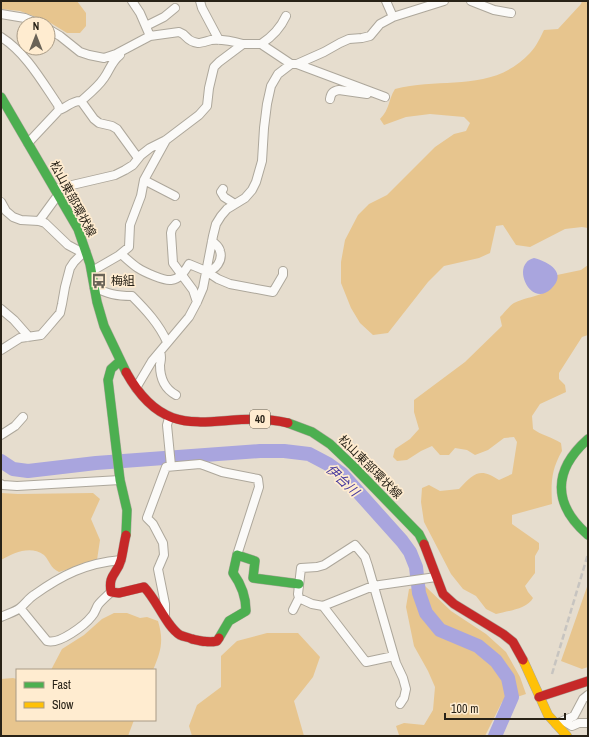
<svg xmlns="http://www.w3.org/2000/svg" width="589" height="737" font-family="'Archivo Narrow','Noto Sans JP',sans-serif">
	<rect width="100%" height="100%" fill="#e6ddce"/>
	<path fill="#e7c58e" d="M1,1H77L86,13V26L80,33H67L49,22L20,11L1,9Z
		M582,1H588V228L582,227L565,229L530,247L516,245L503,225L496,226L490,253L479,258L444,266L428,282L388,333L373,335L360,323L351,308L341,283V262L345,240L358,215L369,204L387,195L435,147L454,134L466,131L470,123L464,117L430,114L406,117L384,125L380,119C390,109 388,100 395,89C443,76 491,94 530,53C536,47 540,38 544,30L558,29L581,4Z
		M588,265V335L582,337L559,373V379L565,385L566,392L540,404L532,416L533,429C541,435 552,437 561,443L562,451C551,470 551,483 552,504L512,515V524L539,543V549L535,556V573L525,586L528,592L533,598C527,609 508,611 496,614L486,609L476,596L463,589L451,574L424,522L421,502L422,488L429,485L440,491L459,489C474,473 480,467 499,480L512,474L517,442L514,437L504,438L488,450L475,455L467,450L455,448L449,455H440L432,446L421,451L407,460L397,461L393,457L395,449L410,439L419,429L414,412V400L465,362L502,326L500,317C504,313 509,306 514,303C532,294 552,298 557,275L581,270Z
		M1,493L18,494L93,493L100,499L91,519L100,540L97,560L59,572C50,568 50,561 44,555C30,545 14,553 1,560Z
		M588,584V667L582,669L561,661Z
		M425,586L451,611L486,634L506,652L520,677L526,694L502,702L485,736L399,735L396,726L404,723L424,725L433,710L435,687L428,671L414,646L406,607L409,589Z
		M114,613H127L140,618L147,617L158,621C164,641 161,651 153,670H51L62,649L84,635L102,619Z
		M267,633H298L320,657L313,677L294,701L304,736H192L189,726L197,705L221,687V656L237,641Z
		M13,678L17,679V720H134L128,736H1V679Z"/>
	<path fill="#a9a5de" d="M534,258C549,262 568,273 551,289C533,306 516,275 526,263C528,260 531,259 534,258Z"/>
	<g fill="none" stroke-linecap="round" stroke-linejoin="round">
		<path stroke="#a9a5de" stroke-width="14" d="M1,461L13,469L28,471L96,463L260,451H284L309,454L328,464L342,474L402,541L410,552L416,567L419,593L426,613L440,630L478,646L496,661L508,678L512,697L495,736"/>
		<g stroke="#ada79b" stroke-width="10">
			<path id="street" d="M132,1L140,13L150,36
				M200,1L202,8L219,40
				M386,1L393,17
				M471,1L494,10L511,13
				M1,14L25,18L39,24
				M146,26L164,17L175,8
				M48,29L60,36L80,52L89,55L104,58L116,54L150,36L179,32C188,35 185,41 198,43C202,43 207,41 211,40C222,39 232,41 243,44
				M1,37C26,53 41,80 58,105L59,110L28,143
				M261,44C272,37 281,27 286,16
				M120,55C111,62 110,70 104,78C98,87 89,94 81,101L94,119L99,123L112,126L117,129L138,158
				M297,64L385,97
				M330,99C331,93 333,91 339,90L367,94
				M59,110C66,108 73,100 81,101
				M144,180L175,196
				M55,189L115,175L125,170L133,165L141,155L150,148L166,140L199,115L207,106L209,88L214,67L219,62L243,44H261L291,64
				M223,189L221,192L224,197L235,204
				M1,202L6,211L13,217L21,220L39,221L45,223L68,245L83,253L86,252
				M39,221L58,195
				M176,224L172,229L171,233L173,263L193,290L197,302
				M121,254C126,258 132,264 138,268C144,272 164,281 171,280C180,279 185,271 189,264L206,271L218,279L230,284L273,292L283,275V271
				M92,271L118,256L129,247L130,225L141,196L144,180L166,140
				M206,271C216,271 223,260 220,251C219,246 215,244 212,241
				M94,287C108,294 116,296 132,296C146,310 159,324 167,342
				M1,309L14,320L29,337
				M1,350L20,338L41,335L48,327L60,313L62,304L65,287L70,268L74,262L83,253
				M160,352C162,357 161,359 160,365C160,378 165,389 176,395
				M136,388L152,361L189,317L197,302L203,288L213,236L216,224L221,216L227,209L245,198L252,190L256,182L262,161L264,128L267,104L271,86L278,74L291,64H297L324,52L340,43L349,39L362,38L370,36L380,24L393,17L444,1
				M169,418L167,425L171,466
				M1,435L15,426L23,417
				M1,484L3,485L17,486L120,480
				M323,606L366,662L394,656
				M20,608L47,641C59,645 85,625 92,616C95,613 96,608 98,605C102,600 107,596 111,592
				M293,610L299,598
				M165,615V604L158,569L164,555L163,543L153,524L147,518L166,467L200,464L206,466L222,472L258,479L259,487L237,555
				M1,617C7,614 15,612 20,608C25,604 29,598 34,595C62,575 86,563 121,560
				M400,704L404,698L406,689L403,678L396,663L368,566L365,557L355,545L324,565L317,567L301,568L298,594L299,598L312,604L323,606L373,586L436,577
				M564,721L572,726L579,723H588
				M556,724L574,716L583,699L588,695"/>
		</g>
		<g stroke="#ada79b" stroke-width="10">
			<path id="fast" d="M1,97L78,229L90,264L97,302L104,326L126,372
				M120,361L111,369L108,380L120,480L127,510L126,535
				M288,423L312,432L330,444L353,466L419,534L424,544
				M588,439C553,470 552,504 588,535
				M219,638L229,621L246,611C246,597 241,584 233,573L237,555L255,561L253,578L299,584"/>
		</g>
		<g stroke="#ada79b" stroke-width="10">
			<path id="slow" d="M523,660L548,715L567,736"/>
		</g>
		<g stroke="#ada79b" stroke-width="10">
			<path id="jam" d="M126,372C171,453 219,407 288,423
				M126,535C124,543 123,552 121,560C117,575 108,574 111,592L119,593L144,587C157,600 166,626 180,635C184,637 188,637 192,639C201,641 208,643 217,641L219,638
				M424,544L443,594L454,604L503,634L513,642L523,660
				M539,697L588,681"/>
		</g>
		<use href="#street" stroke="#fbfaf8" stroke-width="8"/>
		<use href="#fast" stroke="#4caf50" stroke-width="9"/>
		<use href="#slow" stroke="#ffc107" stroke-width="9"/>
		<use href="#jam" stroke="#c62828" stroke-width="9"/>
		<path stroke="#c7c4c0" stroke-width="2.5" stroke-dasharray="6 3" stroke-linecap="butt" d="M552,674L588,554"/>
	</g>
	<defs>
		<g id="bus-bare" transform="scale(1.2)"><path d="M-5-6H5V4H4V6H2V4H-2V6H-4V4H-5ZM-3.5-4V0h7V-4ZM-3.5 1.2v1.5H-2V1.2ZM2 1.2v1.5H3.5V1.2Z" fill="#6a6357" stroke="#ffecd0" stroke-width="2.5" paint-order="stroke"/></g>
	</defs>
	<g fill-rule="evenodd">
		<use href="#bus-bare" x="99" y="281"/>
	</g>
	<g text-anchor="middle" stroke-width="3.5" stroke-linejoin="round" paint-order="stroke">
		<rect fill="#ffecd0" stroke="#685f4e" stroke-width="1" x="250" y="410" width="20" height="18" rx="3"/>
		<g font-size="11" font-weight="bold" fill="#282217">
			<text x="260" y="423">40</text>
		</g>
		<g font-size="12" fill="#282217" stroke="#ffecd0">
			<text transform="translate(73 199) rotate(62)" y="4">松山東部環状線</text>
			<text transform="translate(370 467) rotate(45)" y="4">松山東部環状線</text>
		</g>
		<g font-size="12" fill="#282217" stroke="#ffecd0" text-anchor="start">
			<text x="111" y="285">梅組</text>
		</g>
		<g font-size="13" font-style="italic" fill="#46389e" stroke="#ffecd0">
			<text transform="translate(343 480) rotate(43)" y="5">伊台川</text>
		</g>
	</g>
	<rect width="589" height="737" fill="none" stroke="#282217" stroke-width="4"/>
	<rect x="16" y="669" width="140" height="52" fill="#ffecd0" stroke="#a99b86"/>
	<rect x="24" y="682" width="20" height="6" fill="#4caf50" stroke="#a99b86"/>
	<text x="52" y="689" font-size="12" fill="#282217">Fast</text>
	<rect x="24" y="702" width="20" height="6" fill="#ffc107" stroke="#a99b86"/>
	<text x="52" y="709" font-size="12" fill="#282217">Slow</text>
	<g transform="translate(36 36)"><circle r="19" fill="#ffecd0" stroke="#a99b86"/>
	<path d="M0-3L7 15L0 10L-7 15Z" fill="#6a6357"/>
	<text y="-6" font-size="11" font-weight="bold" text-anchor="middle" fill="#282217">N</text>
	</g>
	<path d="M445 713v6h120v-6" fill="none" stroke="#282217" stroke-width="2"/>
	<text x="451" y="713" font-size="12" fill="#282217" stroke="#ffecd0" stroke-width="3" paint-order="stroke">100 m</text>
</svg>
